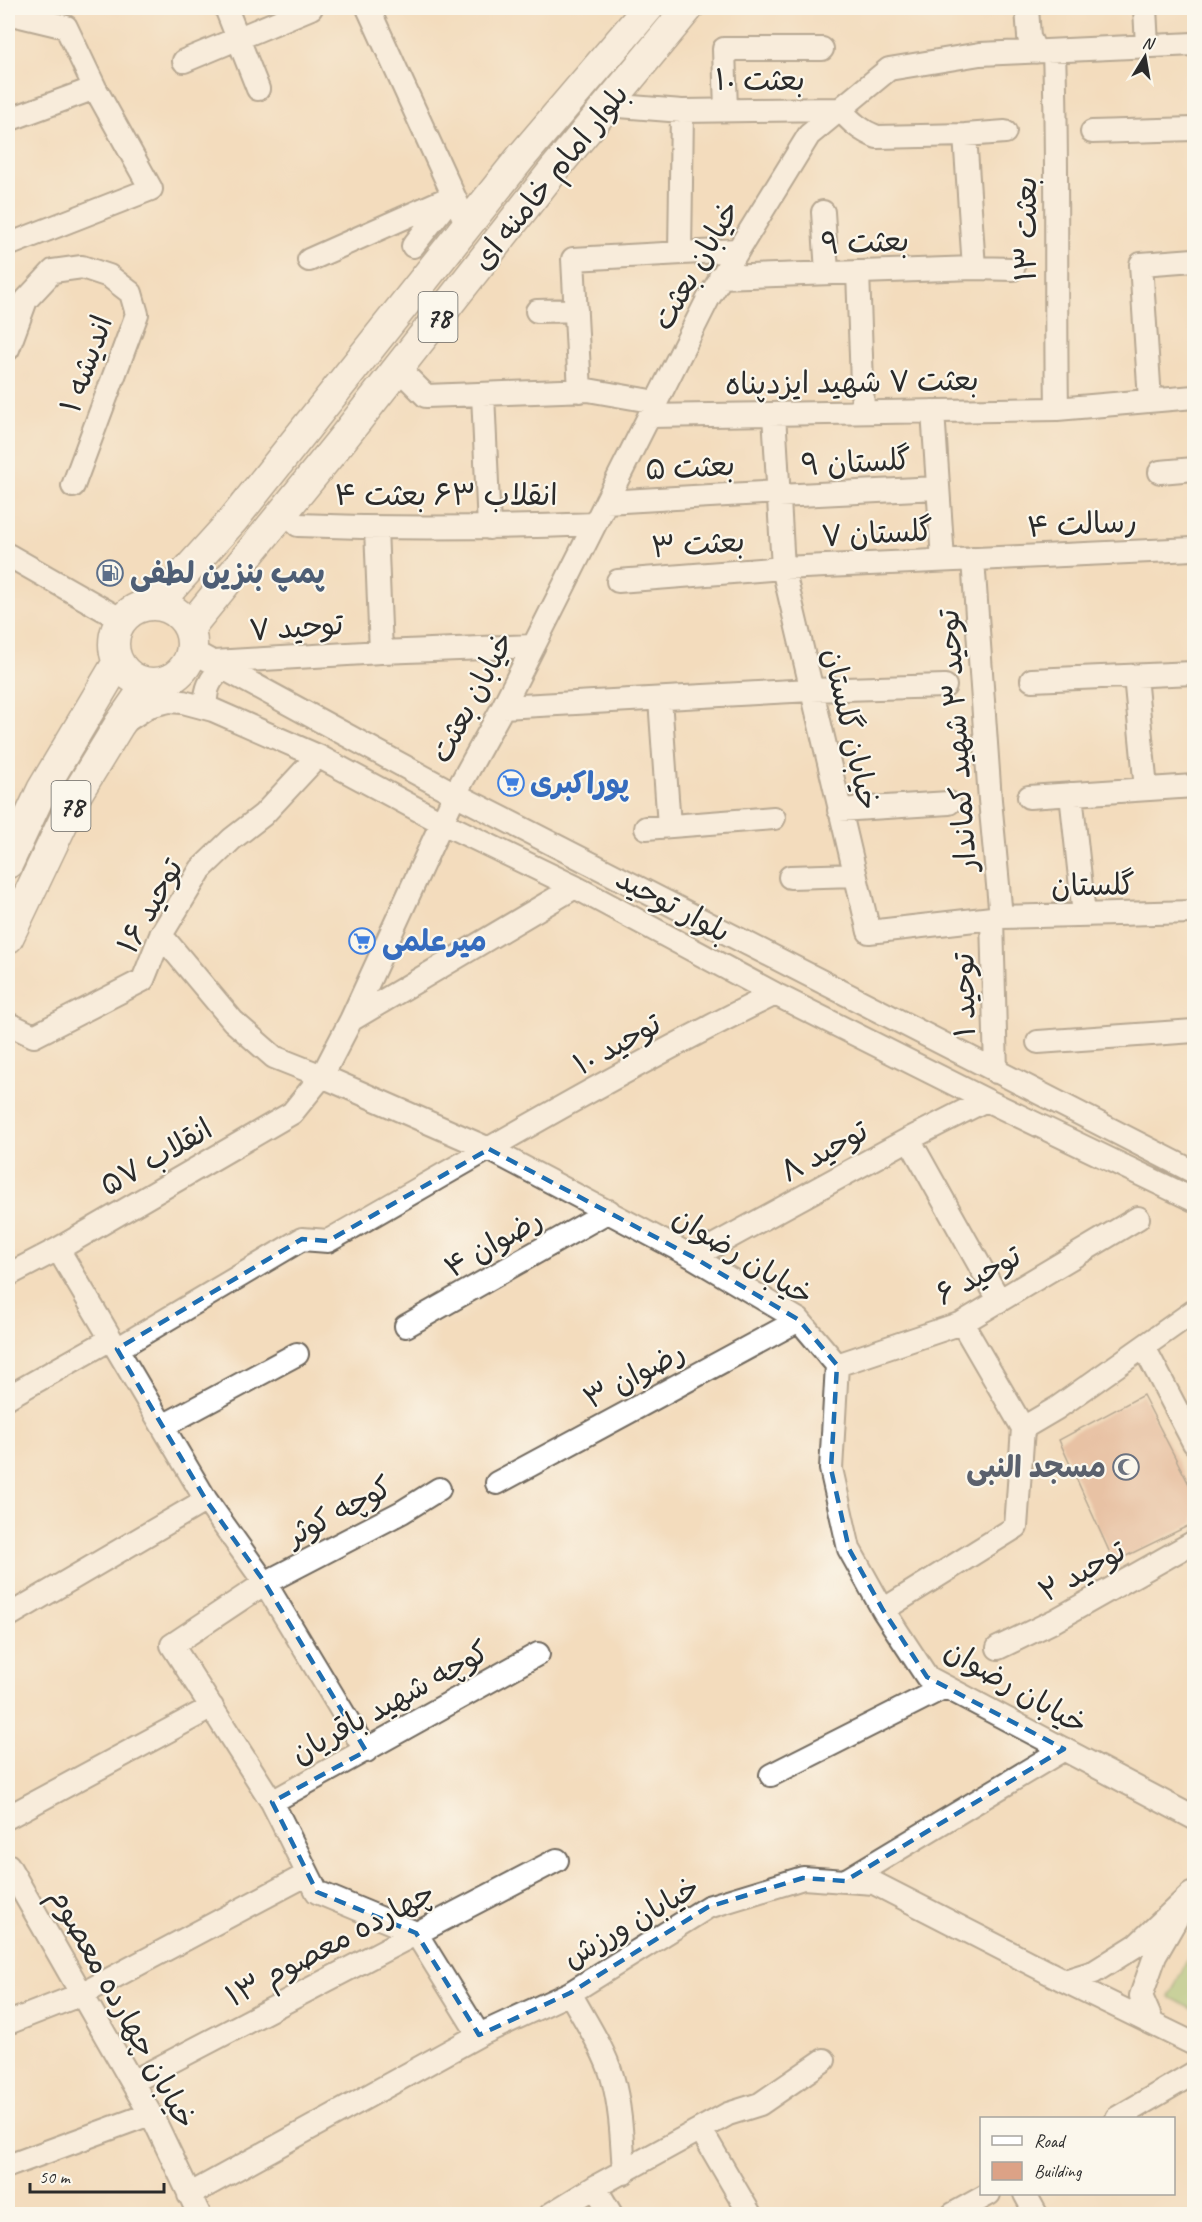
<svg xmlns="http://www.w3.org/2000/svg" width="1202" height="2222" font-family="Caveat,'Playpen Sans Arabic',sans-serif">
	<rect width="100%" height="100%" fill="#fbf7ec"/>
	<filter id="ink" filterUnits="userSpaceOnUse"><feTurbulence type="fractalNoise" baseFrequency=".0167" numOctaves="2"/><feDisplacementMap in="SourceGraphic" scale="12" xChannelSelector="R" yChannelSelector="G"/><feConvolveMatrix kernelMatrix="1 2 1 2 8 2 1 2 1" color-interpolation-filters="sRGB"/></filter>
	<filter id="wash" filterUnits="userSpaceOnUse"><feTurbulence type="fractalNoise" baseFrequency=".008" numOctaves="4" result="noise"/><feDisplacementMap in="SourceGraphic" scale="24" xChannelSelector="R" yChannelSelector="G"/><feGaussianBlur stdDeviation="1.35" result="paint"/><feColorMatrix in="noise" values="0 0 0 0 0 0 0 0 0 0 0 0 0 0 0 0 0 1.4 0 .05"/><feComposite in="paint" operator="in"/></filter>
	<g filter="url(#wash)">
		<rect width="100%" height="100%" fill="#f3dcbd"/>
		<path fill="#97c472" stroke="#61784e" stroke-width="1.5" d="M1194,1946V2010L1169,1997Z"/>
		<g id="blocks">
			<path fill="#dca286" d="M1143,1395L1194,1494V1523L1114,1562L1059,1440Z"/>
		</g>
	</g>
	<g filter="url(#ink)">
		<use href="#blocks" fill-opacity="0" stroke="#71695e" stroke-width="1.5"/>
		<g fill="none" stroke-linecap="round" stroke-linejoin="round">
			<g stroke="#71695e" stroke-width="26">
				<path id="minor" d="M226,8L258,89
					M368,8L467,225
					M1027,8L1029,37L1036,52
					M1145,8L1147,46
					M8,13L66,27L95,88L151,189L8,245
					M1054,51C1058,170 1055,289 1057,409
					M184,61L311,8
					M607,105L682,111L840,109C851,122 861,131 877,137L965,135L1005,132
					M726,110L724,49H822
					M8,120L95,88
					M1092,132L1194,129
					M965,135L974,268
					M823,212L827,272
					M413,246L450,199
					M680,253L682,111
					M309,260L453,196
					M858,272L863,412
					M720,277L974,268L1013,269
					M537,311L576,310
					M8,349L26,300L53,271L82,267L109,276L131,293L137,314L73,486
					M398,368L426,396L588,390L656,402
					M580,391L573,259L737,250
					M483,394L489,528
					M1150,400L1141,264L1194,260
					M933,411L943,560
					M774,414L783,568L869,932L1001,917L1194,912
					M649,416L1057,409L1194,397
					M1160,472L1194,469
					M779,496L937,488
					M606,502L779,492
					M298,525C397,529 496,528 595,524
					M376,528L381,652
					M8,555L122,620
					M973,559L990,800L1001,917
					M618,581L783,568L1194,549
					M192,651L455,794L1194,1172
					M214,662L381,652L533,646
					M1135,676L1146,789
					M1032,680L1194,673
					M660,699L669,826
					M206,707C205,690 209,678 224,668
					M503,707L811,690L945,686
					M126,721L149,706L169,701L183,702L213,710L318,756L443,823L575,887L775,994L986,1100L1194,1200
					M1071,794L1084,915
					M1029,797L1194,786
					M839,810L949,803
					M646,828L774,818
					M790,877L855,875
					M992,918L996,1072
					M161,935L233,1021L274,1057L322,1076L489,1149L693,1257L799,1320L837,1365L831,1469L849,1549L883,1610L927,1677L1194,1818
					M351,1020L575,887
					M8,1027L13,1026L34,1036L143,980L161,935L201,869L232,839L263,815L318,756
					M1038,1042L1194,1031
					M909,1139L999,1300
					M58,1249L206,1500L265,1583L402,1512L439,1489
					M693,1257L909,1139L986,1100
					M8,1275L58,1249L292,1113L322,1076L351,1020L455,794L503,707L708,299L809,135L889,69L980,54L1194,44
					M962,1323L1023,1428
					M406,1326L609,1211
					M1144,1347L1194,1443
					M117,1349L302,1239L328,1241C475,1157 622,1069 775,994
					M837,1365L962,1323L1138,1218
					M8,1397L111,1339
					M163,1426L297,1354
					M497,1483L799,1320
					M883,1610L1016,1527L1023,1428L1057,1408L1194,1311
					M8,1616L206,1500
					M998,1648L1054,1621L1194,1542
					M366,1751L265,1583L172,1645L272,1802L317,1892L416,1933L479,2035
					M771,1775L945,1687
					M272,1802L538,1654
					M8,1817L212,1707
					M8,1865L156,2124L199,2214
					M845,1881L1064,1749
					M1065,1981L1094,1972L1137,1945L1191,1894
					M570,1993C584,2019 603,2047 612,2076C621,2107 622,2141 624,2173
					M8,2023L82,1994L308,1874
					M1153,2024L1141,1996L1155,1956L1178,1916
					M132,2082L557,1860
					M1117,2118L1194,2073
					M701,2130L750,2214
					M8,2166L150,2114
					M595,2187L611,2214
					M1025,2194L1036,2214
					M189,2195L479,2035L570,1993L708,1907L803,1878L874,1883L1065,1981L1194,2044
					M551,2214L595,2187L728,2114L760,2104L824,2060
					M953,2214L989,2194"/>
			</g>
			<g stroke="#71695e" stroke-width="33">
				<path id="major" d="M114 644a39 39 0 1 1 78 0a39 39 0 1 1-78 0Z
					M156,605L233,520L522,156L648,8
					M189,628L340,442L553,171L688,8
					M8,863L42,790L118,662
					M8,938L75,797L119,725L148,683"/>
			</g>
			<use href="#minor" stroke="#fff" stroke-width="22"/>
			<use href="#major" stroke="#fff" stroke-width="30"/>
		</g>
	</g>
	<path d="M0 0H1202V2222H0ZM489,1149L693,1257L799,1320L837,1365L831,1469L849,1549L883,1610L927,1677L1064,1749L845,1881L803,1878L708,1907L570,1993L479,2035L416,1933L317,1892L272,1802L366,1751L265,1583L206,1500L117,1349L302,1239L328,1241Z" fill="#f3dcbd" fill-opacity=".55" fill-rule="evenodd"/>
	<path fill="none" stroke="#1f6fb2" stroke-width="4.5" stroke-dasharray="12 8" stroke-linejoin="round" d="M489,1149L693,1257L799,1320L837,1365L831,1469L849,1549L883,1610L927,1677L1064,1749L845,1881L803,1878L708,1907L570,1993L479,2035L416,1933L317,1892L272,1802L366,1751L265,1583L206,1500L117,1349L302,1239L328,1241Z"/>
	<defs>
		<g id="fuel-ring" transform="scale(1.35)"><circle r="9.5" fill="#fbf7ec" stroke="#5c6f8a" stroke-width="1.5"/><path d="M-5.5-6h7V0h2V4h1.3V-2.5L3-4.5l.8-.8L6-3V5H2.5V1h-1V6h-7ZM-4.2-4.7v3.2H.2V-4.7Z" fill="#5c6f8a"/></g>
		<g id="supermarket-ring" transform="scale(1.35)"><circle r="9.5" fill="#fbf7ec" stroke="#3f7fe0" stroke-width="1.5"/><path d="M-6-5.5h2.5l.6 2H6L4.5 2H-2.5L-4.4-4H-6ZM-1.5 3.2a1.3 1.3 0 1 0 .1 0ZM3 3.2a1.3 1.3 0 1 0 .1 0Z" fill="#3f7fe0"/></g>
		<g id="mosque-ring" transform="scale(1.35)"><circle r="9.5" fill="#fbf7ec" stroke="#6b7280" stroke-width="1.5"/><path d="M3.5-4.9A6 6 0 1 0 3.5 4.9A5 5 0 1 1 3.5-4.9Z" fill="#6b7280"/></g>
	</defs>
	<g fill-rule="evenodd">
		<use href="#fuel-ring" x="110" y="573"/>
		<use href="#supermarket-ring" x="511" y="783"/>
		<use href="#supermarket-ring" x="362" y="941"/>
		<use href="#mosque-ring" x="1126" y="1467"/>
	</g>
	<g text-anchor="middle" stroke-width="4.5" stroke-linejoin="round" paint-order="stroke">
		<g fill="#fbf7ec" stroke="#696865" stroke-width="1.5">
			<rect x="418.5" y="292" width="39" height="50" rx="4.5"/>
			<rect x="51.5" y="781" width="39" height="50" rx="4.5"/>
		</g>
		<g font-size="28" font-weight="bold" fill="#2b2b2b">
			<text x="438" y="327">78</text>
			<text x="71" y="816">78</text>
		</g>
		<g font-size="30" fill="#2b2b2b" stroke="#fbf7ec">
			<text x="760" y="90">بعثت ۱۰</text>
			<text transform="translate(550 177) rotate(-51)" y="10">بلوار امام خامنه ای</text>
			<text transform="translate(1026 229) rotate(-90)" y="10">بعثت ۱۳</text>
			<text transform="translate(865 242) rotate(-2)" y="10">بعثت ۹</text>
			<text transform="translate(696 265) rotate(-60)" y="10">خیابان بعثت</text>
			<text transform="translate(86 364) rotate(-70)" y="10">اندیشه ۱</text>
			<text transform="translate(852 382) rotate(-1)" y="10">بعثت ۷ شهید ایزدپناه</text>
			<text transform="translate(856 462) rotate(-3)" y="10">گلستان ۹</text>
			<text transform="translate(690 467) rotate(-3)" y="10">بعثت ۵</text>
			<text x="446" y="505">انقلاب ۶۳ بعثت ۴</text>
			<text transform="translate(1082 524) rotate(-3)" y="10">رسالت ۴</text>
			<text transform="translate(877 533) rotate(-3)" y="10">گلستان ۷</text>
			<text transform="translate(698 544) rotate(-4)" y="10">بعثت ۳</text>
			<text transform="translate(296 627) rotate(-4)" y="10">توحید ۷</text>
			<text transform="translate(472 697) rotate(-62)" y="10">خیابان بعثت</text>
			<text transform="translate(851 729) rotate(77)" y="10">خیابان گلستان</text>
			<text transform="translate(957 740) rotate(-94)" y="10">توحید ۳ شهید کماندار</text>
			<text transform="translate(1093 885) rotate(-1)" y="10">گلستان</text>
			<text transform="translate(673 905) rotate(28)" y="10">بلوار توحید</text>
			<text transform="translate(150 906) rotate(-61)" y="10">توحید ۱۶</text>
			<text transform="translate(964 995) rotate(-91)" y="10">توحید ۱</text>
			<text transform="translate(617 1044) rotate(-29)" y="10">توحید ۱۰</text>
			<text transform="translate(824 1151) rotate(-29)" y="10">توحید ۸</text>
			<text transform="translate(156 1157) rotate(-30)" y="10">انقلاب ۵۷</text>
			<text transform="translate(493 1243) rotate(-30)" y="10">رضوان ۴</text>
			<text transform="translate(743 1256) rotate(32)" y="10">خیابان رضوان</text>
			<text transform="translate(978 1275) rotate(-28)" y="10">توحید ۶</text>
			<text transform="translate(634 1375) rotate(-28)" y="10">رضوان ۳</text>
			<text transform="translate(339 1511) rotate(-28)" y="10">کوچه کوثر</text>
			<text transform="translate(1082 1571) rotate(-29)" y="10">توحید ۲</text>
			<text transform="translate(1016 1687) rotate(30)" y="10">خیابان رضوان</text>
			<text transform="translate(390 1702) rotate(-29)" y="10">کوچه شهید باقریان</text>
			<text transform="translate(631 1922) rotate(-30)" y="10">خیابان ورزش</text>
			<text transform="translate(330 1944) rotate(-28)" y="10">چهارده معصوم ۱۳</text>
			<text transform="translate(123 2008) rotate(61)" y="10">خیابان چهارده معصوم</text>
		</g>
		<g font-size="30" font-weight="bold" fill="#4e5e75" stroke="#fbf7ec" text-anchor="start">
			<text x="130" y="583">پمپ بنزین لطفی</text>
		</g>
		<g font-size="30" font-weight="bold" fill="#366cbe" stroke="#fbf7ec" text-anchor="start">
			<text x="530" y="793">پوراکبری</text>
			<text x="382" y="951">میرعلمی</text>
		</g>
		<g font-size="30" font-weight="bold" fill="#5b616d" stroke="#fbf7ec" text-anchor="end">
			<text x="1106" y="1477">مسجد النبی</text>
		</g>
	</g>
	<rect width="1202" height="2222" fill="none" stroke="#fbf7ec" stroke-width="30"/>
	<rect x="980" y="2117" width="195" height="78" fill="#fbf7ec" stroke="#a8a59f" stroke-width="1.5"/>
	<rect x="992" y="2136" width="30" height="9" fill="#ffffff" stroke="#a8a59f" stroke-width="1.5"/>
	<text x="1034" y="2147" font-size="18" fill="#2b2b2b">Road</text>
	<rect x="992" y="2162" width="30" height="18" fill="#dca286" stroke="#a8a59f" stroke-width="1.5"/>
	<text x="1034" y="2177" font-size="18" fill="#2b2b2b">Building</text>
	<g transform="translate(1145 57) rotate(11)" stroke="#fbf7ec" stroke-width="4.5" paint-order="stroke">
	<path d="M0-4.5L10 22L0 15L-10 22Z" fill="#2b2b2b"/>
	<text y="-9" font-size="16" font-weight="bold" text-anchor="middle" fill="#2b2b2b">N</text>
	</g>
	<path d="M30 2183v9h134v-9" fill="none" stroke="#2b2b2b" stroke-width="3"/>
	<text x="39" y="2183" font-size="18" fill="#2b2b2b" stroke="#fbf7ec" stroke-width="4.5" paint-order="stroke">50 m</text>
</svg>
